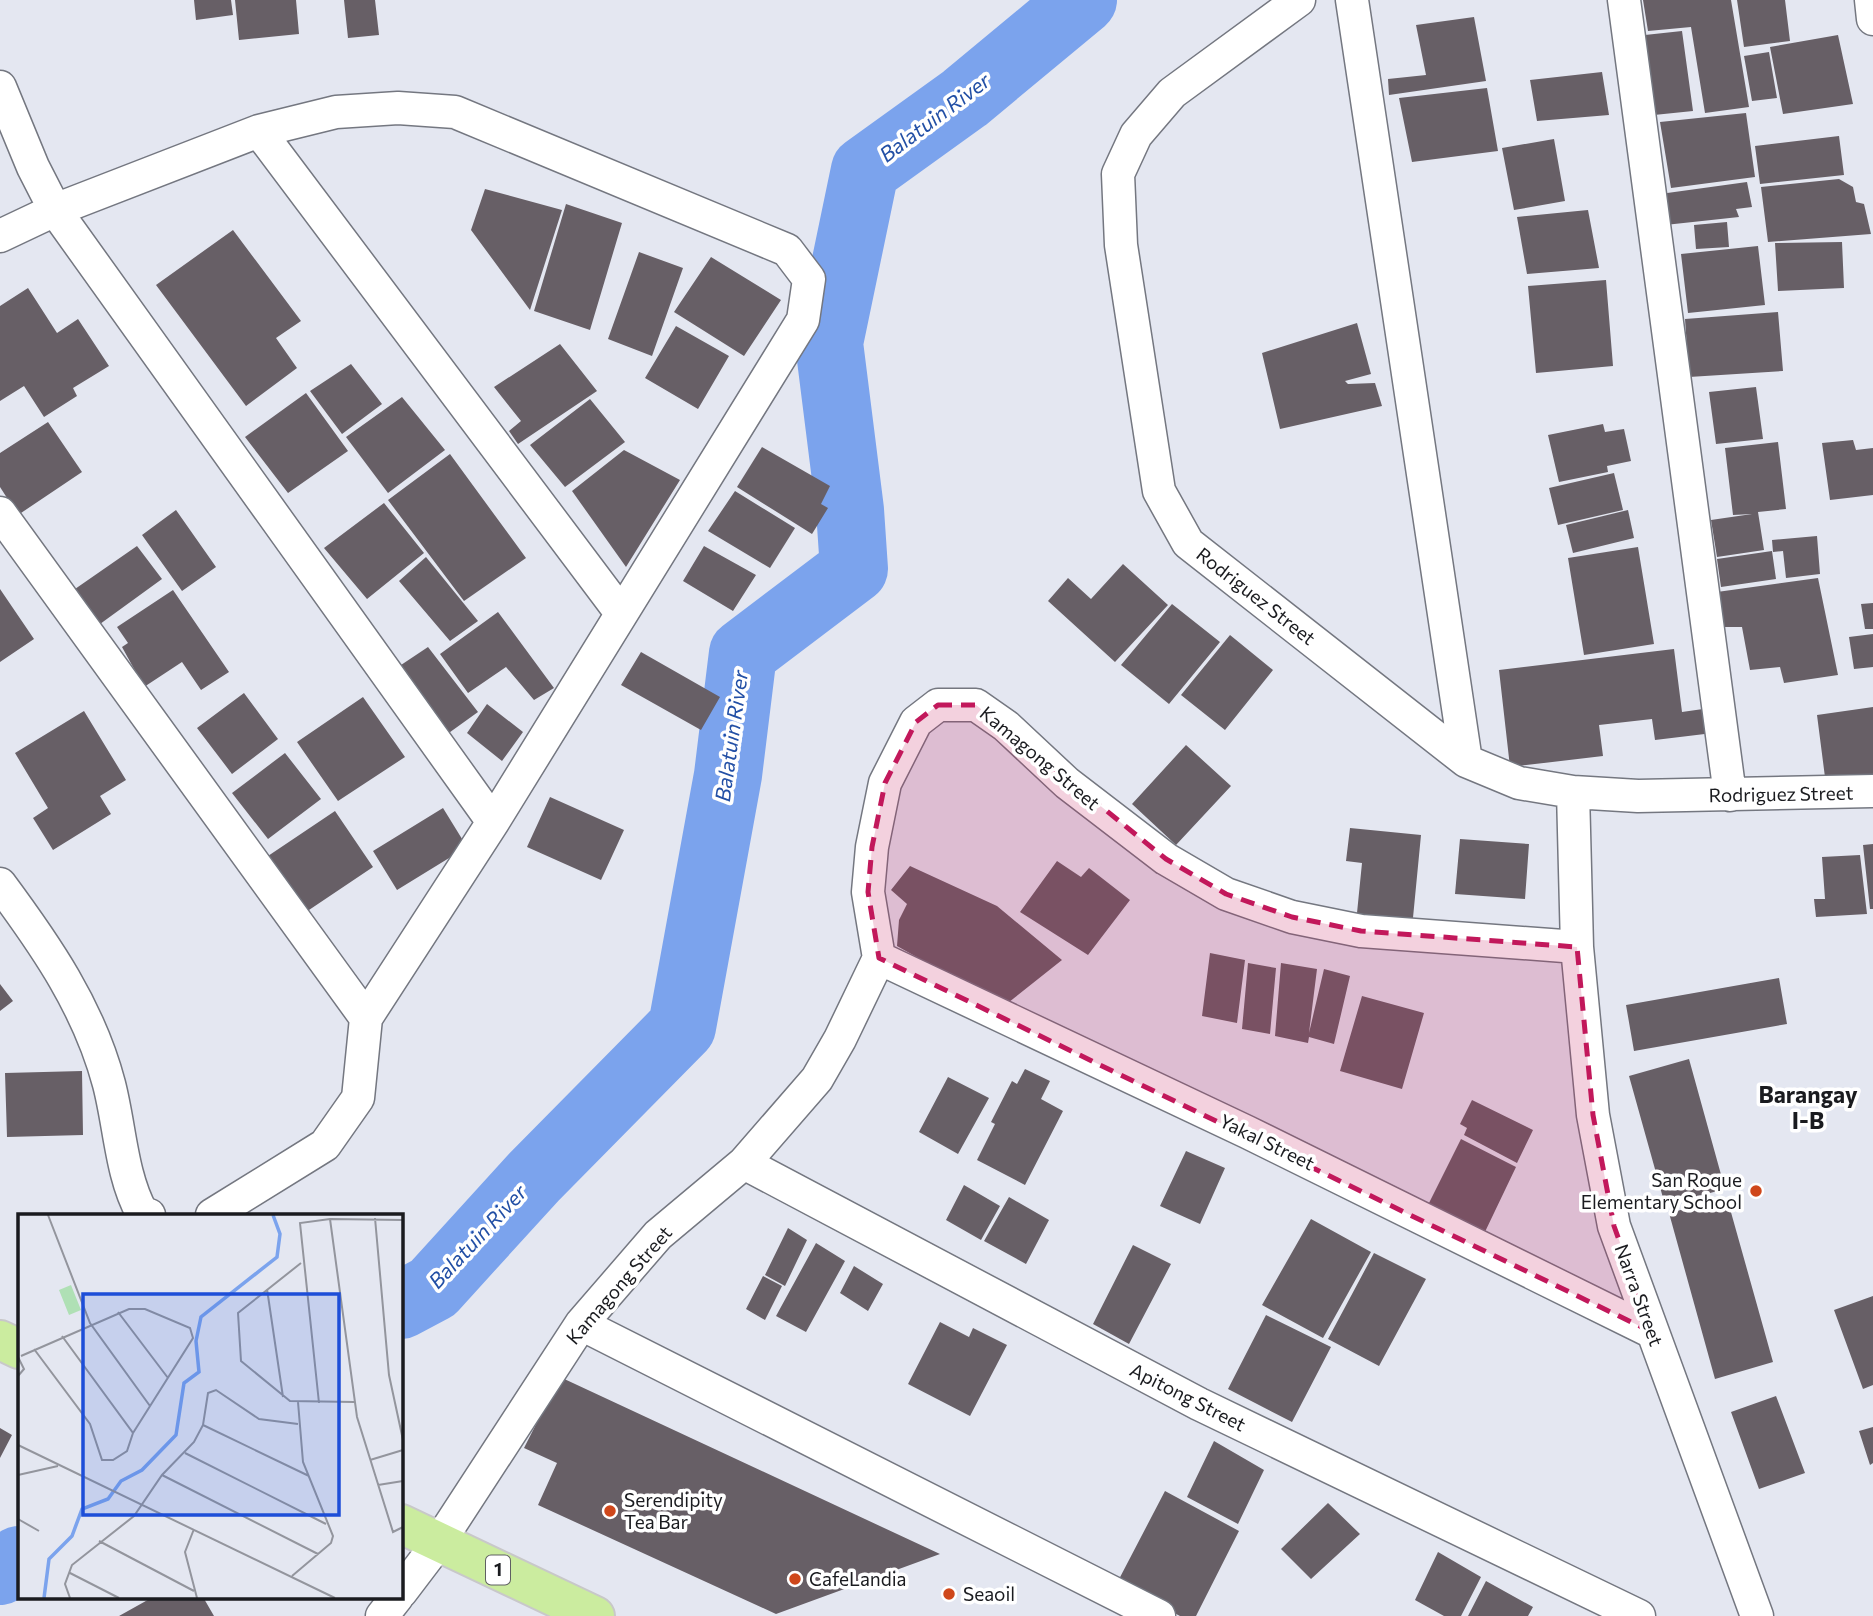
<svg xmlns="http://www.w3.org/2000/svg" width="1873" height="1616" font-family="Commissioner,sans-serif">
	<rect width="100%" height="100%" fill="#e4e7f1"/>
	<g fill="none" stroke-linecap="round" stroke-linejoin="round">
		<path stroke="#7ba3ed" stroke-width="68" d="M401,1305L433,1288L534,1177L682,1027L728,775L743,653L854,569L850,510L829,343L865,170L965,98L1083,0
			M0,1571L19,1560"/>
	</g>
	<path fill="#675f66" d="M194,0H231L233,15L196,20Z
		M235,0H296L299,34L239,40Z
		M344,0H375L379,35L348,38Z
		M1643,0H1731L1749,107L1705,113L1691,27L1648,31Z
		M1737,0H1785L1790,41L1744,47Z
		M1474,17L1486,81L1389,95L1388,79L1426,75L1416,25Z
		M1682,31L1693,111L1654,115L1645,35Z
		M1838,35L1853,104L1783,114L1770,47Z
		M1769,52L1777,98L1752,101L1744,56Z
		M1602,72L1609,115L1537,121L1530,80Z
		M1487,88L1498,151L1412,162L1399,98Z
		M1746,113L1755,177L1671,188L1660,122Z
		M1839,136L1844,175L1760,184L1755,146Z
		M1554,139L1565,201L1514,210L1502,148Z
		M1839,179L1853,187L1856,202L1864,204L1871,234L1768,242L1761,187Z
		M1747,182L1752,207L1736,209L1739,217L1665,225L1660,194Z
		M485,189L562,210L530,310L471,230Z
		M566,204L622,223L590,330L534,311Z
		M1588,210L1599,268L1527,274L1517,217Z
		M1727,222L1729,247L1696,249L1694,225Z
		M233,230L301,321L276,338L297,368L246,406L156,285Z
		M1842,242L1844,288L1778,291L1775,243Z
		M1758,246L1765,305L1688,313L1681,254Z
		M639,252L683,268L652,356L608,339Z
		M711,257L781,300L744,356L674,312Z
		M1606,280L1613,366L1536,373L1528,286Z
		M28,288L57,333L78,319L109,366L73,388L77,396L44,417L24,386L0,401V306Z
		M1778,312L1783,371L1689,377L1685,319Z
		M1357,323L1371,374L1345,381L1348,384L1375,383L1382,406L1280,429L1262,353Z
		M676,326L729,356L698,409L645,378Z
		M560,344L597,391L518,444L509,431L521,421L494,387Z
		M351,364L382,404L342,434L310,391Z
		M1756,387L1763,439L1716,444L1709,392Z
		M306,393L348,451L288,493L245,437Z
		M402,397L445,450L388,493L346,437Z
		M590,399L625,442L565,487L530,445Z
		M48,422L82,472L18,515L0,487V453Z
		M1603,424L1605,432L1624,429L1631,461L1607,466L1608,472L1559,482L1548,435Z
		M1853,440L1856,450L1873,448V495L1830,500L1822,443Z
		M1778,442L1786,509L1758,512L1764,550L1717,557L1711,520L1752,514L1733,515L1725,448Z
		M762,447L830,486L821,504L828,508L812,534L737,487Z
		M624,450L680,480L626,567L572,491Z
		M450,454L526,558L464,601L388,500Z
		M1614,473L1623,510L1558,525L1549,488Z
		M735,491L795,528L770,568L708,531Z
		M384,503L424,553L367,599L324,548Z
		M176,510L216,567L182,591L142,535Z
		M1628,510L1634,538L1573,553L1566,525Z
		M1817,536L1820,574L1786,578L1783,551L1773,552L1772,540Z
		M137,546L162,579L100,624L75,589Z
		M704,546L756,575L733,611L683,581Z
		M1638,547L1654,644L1584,655L1568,558Z
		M1772,551L1776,579L1721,587L1717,559Z
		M426,557L478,621L450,641L399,581Z
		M1123,564L1168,605L1115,662L1048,601L1068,578L1091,599Z
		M1818,578L1838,675L1784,683L1780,667L1750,670L1742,627H1722L1717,592Z
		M0,589L34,639L0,662Z
		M173,590L229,672L201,690L182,662L144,687L122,647L128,643L117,627Z
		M1873,603V629H1865L1861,604Z
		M1172,604L1220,642L1169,704L1121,665Z
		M498,612L554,688L534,700L506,667L468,693L440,654Z
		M1873,634V667L1854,669L1849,637Z
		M1230,635L1273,670L1225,730L1181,695Z
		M428,647L478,712L446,735L395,669Z
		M1674,649L1682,712L1710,708L1713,733L1655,740L1652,719L1599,725L1603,756L1510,767L1499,670Z
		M641,652L720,697L701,730L621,685Z
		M244,693L278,739L232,774L197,728Z
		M363,697L405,757L338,801L297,742Z
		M487,704L523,732L502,761L467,733Z
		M1873,707V779L1826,785L1817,715Z
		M84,711L126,780L100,796L111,814L53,850L33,818L48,808L15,753Z
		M1186,745L1231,786L1176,845L1132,804Z
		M285,753L321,799L268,839L232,793Z
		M550,797L624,830L601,880L527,847Z
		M443,808L467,847L397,890L373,851Z
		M335,811L373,867L306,912L268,856Z
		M1350,828L1421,835L1412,928L1356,923L1362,863L1346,861Z
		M1460,839L1529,844L1525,899L1455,894Z
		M1873,844V909H1870L1863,845Z
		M1860,855L1867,914L1816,917L1814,899H1825L1822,857Z
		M1057,861L1081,877L1089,868L1130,900L1088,955L1020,912Z
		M910,866L997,906L1062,960L1004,1006L897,946L899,920L907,904L891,890Z
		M1210,953L1245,960L1237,1023L1202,1016Z
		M1248,963L1276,968L1270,1034L1242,1029Z
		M1281,963L1317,969L1309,1033L1324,969L1350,976L1334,1044L1309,1037L1308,1043L1275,1036Z
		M1779,978L1787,1024L1634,1051L1626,1005Z
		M0,984L13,1001L0,1011Z
		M1362,996L1424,1013L1402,1089L1340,1071Z
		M1689,1059L1725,1189L1665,1205L1629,1076Z
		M1025,1069L1050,1081L1041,1099L1063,1111L1025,1185L977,1160L995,1124L991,1122L1012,1081L1017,1084Z
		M82,1071L83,1135L7,1137L5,1073Z
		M948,1077L989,1098L958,1154L919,1132Z
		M1472,1100L1533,1130L1517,1163L1464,1135L1467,1128L1460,1124Z
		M1461,1139L1516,1167L1483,1236L1427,1207Z
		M1186,1151L1225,1168L1200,1224L1160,1206Z
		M964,1185L1000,1206L981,1240L946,1220Z
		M1009,1197L1049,1220L1026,1264L984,1241Z
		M1727,1198L1773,1362L1715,1379L1669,1213Z
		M1311,1219L1371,1252L1323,1338L1262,1305Z
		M788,1228L807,1240L785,1286L765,1275Z
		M816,1243L845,1261L806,1332L776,1316Z
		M1133,1245L1171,1264L1129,1344L1093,1324Z
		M1374,1253L1426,1279L1379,1366L1328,1339Z
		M854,1266L883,1284L868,1311L840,1293Z
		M763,1276L782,1286L765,1320L746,1309Z
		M1873,1296V1385L1863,1389L1834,1310Z
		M1266,1315L1331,1347L1292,1422L1228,1389Z
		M940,1322L969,1337L973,1328L1007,1345L970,1416L908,1384Z
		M560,1377L940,1554L776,1614L538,1505L557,1463L524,1448Z
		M1776,1396L1805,1473L1759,1489L1731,1412Z
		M1873,1427V1463L1870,1465L1859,1431Z
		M0,1428L12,1435L0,1458Z
		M1214,1441L1264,1470L1238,1524L1187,1497Z
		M1165,1491L1239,1531L1196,1616H1180L1117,1583Z
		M1328,1503L1360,1534L1311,1579L1281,1549Z
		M1438,1552L1481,1577L1461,1616H1444L1415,1600Z
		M1486,1581L1533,1607L1528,1616H1468Z
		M153,1597H203L214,1616H119Z"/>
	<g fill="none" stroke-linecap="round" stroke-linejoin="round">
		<g stroke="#747780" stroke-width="35">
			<path id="minor" d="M1299,0L1172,93L1136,135L1118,174L1121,245L1159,491L1188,543L1466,761L1519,783L1573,792L1638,796L1873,791
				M1352,0L1466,761
				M1624,0L1730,795
				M1871,0L1873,19
				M0,87L33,167L55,210L493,822
				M259,131L621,613
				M0,236L55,210L259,131L336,112L398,108L455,112L787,250L809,279L803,320L493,822L366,1018
				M0,513L366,1018L358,1098L325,1145L212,1215
				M1573,792L1577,947L1593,1115L1614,1226L1757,1616
				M0,884C46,946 89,1008 109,1084C120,1126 121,1175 142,1213L149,1215
				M879,958L1247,1132L1652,1332
				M744,1163L1199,1404L1639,1616
				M581,1324L1159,1616
				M401,1592L439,1542L581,1324L658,1235L744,1163L817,1079L840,1039L879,958L868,892L872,847L885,783L916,722L938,705H976L1006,726L1067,783L1166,859L1226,894L1292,917L1361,931L1577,947
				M382,1616L397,1597"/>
		</g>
		<g stroke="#c8c8c9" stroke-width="42">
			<path id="primary" d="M0,1340L19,1349
				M401,1524L595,1616"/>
		</g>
		<use href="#minor" stroke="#fff" stroke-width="32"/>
		<use href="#primary" stroke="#cbec9f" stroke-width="38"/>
	</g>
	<path fill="#c2185b" fill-opacity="0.2" stroke="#c2185b" stroke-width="5" stroke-dasharray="14 9" stroke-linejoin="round" d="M938,705H976L1166,859L1226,894L1292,917L1361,931L1577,947L1593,1115L1614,1226L1652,1332L879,958L868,892L872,847L885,783L916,722Z"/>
	<g fill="#cf471b" stroke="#fff" stroke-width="2.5">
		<circle cx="1756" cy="1191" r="7"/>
		<circle cx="610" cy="1511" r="7"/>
		<circle cx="795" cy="1579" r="7"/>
		<circle cx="949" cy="1594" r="7"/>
	</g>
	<g text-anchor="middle" stroke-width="7" stroke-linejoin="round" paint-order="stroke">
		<rect fill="#fff" stroke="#5f5f62" stroke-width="2" x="486" y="1555.5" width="24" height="29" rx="5"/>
		<g font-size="18" font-weight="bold" fill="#1a1b1f">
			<text x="498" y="1576">1</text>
		</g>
		<g font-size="19" fill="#1a1b1f" stroke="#fff">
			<text transform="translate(1256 596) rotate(38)" y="7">Rodriguez Street</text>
			<text transform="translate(1040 758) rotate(40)" y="7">Kamagong Street</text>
			<text transform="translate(1781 794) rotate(-1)" y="7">Rodriguez Street</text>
			<text transform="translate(1267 1142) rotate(26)" y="7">Yakal Street</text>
			<text transform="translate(619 1285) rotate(-49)" y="7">Kamagong Street</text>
			<text transform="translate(1639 1295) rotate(70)" y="7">Narra Street</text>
			<text transform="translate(1188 1397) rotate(27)" y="7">Apitong Street</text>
		</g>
		<g font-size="19" fill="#1a1b1f" stroke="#fff" text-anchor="start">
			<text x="1742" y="1187" text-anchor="end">San Roque<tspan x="1742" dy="22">Elementary School</tspan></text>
			<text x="624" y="1507">Serendipity<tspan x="624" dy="22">Tea Bar</tspan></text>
			<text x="809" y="1586">CafeLandia</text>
			<text x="963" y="1601">Seaoil</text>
		</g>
		<g font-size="21" font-style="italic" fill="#224fa5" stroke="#fff">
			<text transform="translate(935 118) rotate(-37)" y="7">Balatuin River</text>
			<text transform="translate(732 736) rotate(-82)" y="7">Balatuin River</text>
			<text transform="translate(478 1237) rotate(-47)" y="7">Balatuin River</text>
		</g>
		<g font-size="23" font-weight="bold" fill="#1a1b1f" stroke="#fff">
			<text x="1808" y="1103">Barangay<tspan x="1808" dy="26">I-B</tspan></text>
		</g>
	</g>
	<g transform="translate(18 1214)">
		<rect width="385" height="385" fill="#e4e7f1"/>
		<path d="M53,71L63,96L51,101L41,76Z" fill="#afe0b5"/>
		<path fill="none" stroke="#7ba3ed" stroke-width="3.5" d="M26,384L31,345L54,322L64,295L90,285L103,267L124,256L158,221L166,169L181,158L178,127L183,103L259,43L262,20L255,1"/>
		<path fill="none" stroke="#93959d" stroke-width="2" d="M30,1L72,109L132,192M357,4L371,161L385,226M312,5L339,203L375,318L385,313M283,49L220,99L223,147L272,187L336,188M249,75L265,183M100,98L150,164M16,135L72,210L84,246H95L109,237L115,219L44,122M3,142L111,95H127L172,114L175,124L115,219M0,143L6,155L0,162M301,189L282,9L312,5L385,6M185,211L291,262M0,231L317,384M167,239L308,310M352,246L385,236M0,261L40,252M144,261L300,340M360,271L385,267M0,305L21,317M176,315L167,338L179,384M81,327L176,377M52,359L101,384M274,362L313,329L315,322L285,248L280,188M52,384L47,370L54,351L116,302L144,261L176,228L185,211L190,179L198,176L241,205L280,210"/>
		<path fill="#1d4ed8" fill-opacity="0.15" stroke="#1d4ed8" stroke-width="3.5" d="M65,80H321V301H65Z"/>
		<rect width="385" height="385" fill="none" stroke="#1a1b1f" stroke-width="3.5"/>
	</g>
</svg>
